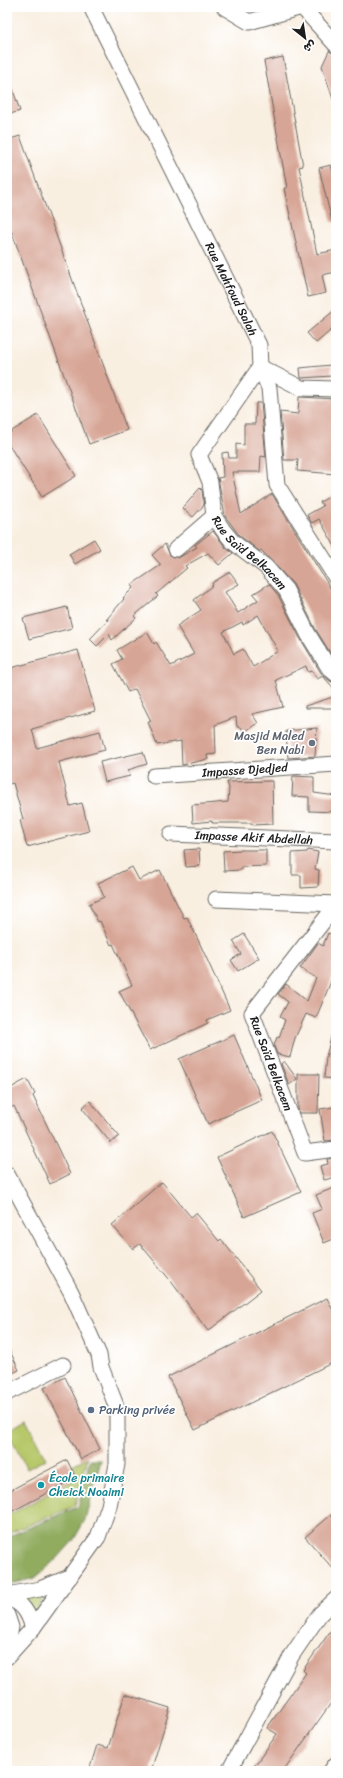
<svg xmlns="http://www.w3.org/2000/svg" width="343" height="1778" font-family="Sriracha,'Playpen Sans Arabic',sans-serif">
	<rect width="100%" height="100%" fill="#fff"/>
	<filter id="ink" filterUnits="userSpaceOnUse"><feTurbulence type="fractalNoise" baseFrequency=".025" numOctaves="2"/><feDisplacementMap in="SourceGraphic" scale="8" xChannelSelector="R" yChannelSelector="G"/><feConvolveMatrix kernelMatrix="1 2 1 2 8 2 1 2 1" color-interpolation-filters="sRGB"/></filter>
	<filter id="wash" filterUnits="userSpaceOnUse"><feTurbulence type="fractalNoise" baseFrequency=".012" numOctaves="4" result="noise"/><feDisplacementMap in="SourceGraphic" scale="16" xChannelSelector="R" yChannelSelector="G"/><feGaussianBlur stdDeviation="0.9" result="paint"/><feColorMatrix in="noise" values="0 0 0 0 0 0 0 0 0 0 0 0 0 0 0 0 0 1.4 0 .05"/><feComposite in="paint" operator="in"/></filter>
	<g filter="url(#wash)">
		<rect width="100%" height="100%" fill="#f9efe1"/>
		<path fill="#b7c86b" stroke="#6a7244" d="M26,1420L46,1459L27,1469L7,1431Z
			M88,1457L75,1506L7,1534V1516L78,1478L72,1465Z
			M47,1593L32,1617L12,1597Z"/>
		<path fill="#91ac5f" stroke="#56643e" d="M90,1460H101L85,1520L73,1541L55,1561L35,1578L7,1585V1537L78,1507Z"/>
		<g id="blocks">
			<path fill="#d7a595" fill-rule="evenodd" d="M329,51L336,54V102H334L322,66Z
				M283,57L303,166L299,167L317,254L336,250V272L322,275L326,293L308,297L284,188H287L264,61Z
				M7,78H9L20,111L7,115Z
				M20,136L127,430L89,444L7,219V140Z
				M331,165L336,185V222H332L319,168Z
				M336,309V326L316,343L307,333Z
				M331,365L332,376L301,378L300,368Z
				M299,397L336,399V474L297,471L298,460H284L280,412L298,414Z
				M256,403H261L266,457L261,456L260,472H232L241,514L272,494L336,597V662L316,630L293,584L261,550L259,551L239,535L225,516L218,478L223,477L222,453L228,452L229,458H236V444L244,445V424H255Z
				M38,415L76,476L42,497L7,442V434Z
				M200,488L202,490L204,505L193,517L183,508Z
				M336,493V548L319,519L312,523L307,515L323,506L320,502Z
				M213,531L226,548L233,553L219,565L208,553L185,566L187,568L156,594L158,596L134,616L136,618L112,640L109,634L97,646L90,639L109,619L106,620L124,599L123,598L133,588L131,585L161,565L152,555L165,544L170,555L178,558L197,547L195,545Z
				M94,539L100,549L75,564L69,554Z
				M230,572L239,584L225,592L238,613L258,600L253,594L269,584L278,595L300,638L321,673L330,681L336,683V691L323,676L317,679L312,671L308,672L306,666L276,680L283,707L252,714L258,723L244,732L241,727H237L236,717L215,725L216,754L207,755L208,759L182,765L181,741L157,745L148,722L151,721L135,689L128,692L113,664L122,659L117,650L147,632L154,644L156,642L171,666L194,654L177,626L201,610L194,600L213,585L212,583ZM258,615L278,651L253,667L243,649L234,654L223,632L242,622L243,625Z
				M67,607L72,628L29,639L23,618Z
				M78,650L95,711L32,729L37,748L100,731L105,750L59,762L70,806L82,803L89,831L27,847L20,820L23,819L13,783L9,784L7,779V669Z
				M336,696V708H305V706Z
				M317,728L315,756L288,758L286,731Z
				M143,752L147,764L128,770L130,776L105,782L100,762Z
				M293,776L314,777V793L336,796V812L309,811V797L292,796Z
				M272,781L273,824L253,825L252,823H212V821L193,823L192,805L228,802L229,788L227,782Z
				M199,849L200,866L186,867L184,850Z
				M241,850H266V866L241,867V870L224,871L223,851Z
				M308,850L318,852L315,869L319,870L318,887L301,888V875H292V853L307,852Z
				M132,867L139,880L160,870L184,918L187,917L200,944L230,1010L207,1020L208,1023L150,1050L119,991L132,985L113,944L111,945L100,921L98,922L89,904L104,897L98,883Z
				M328,933L336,936V969L316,1018L306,1014L295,1038L290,1057L277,1054L274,1046L277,1037L279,1038L285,1020L280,1017L288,1002L278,994L286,984L307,1001L316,978L300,968L318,943L323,946Z
				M244,934L259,958L238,971L231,960L241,954L233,941Z
				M332,1033H336V1079L324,1078L326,1057Z
				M234,1035L262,1100L208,1124L179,1059Z
				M284,1061L297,1079L289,1085L281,1064Z
				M298,1074H319L318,1113H299L298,1109Z
				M27,1079L35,1094L33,1096L70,1174L50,1184L14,1106L7,1110V1090Z
				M90,1101L119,1136L111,1143L82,1108Z
				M334,1107L336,1140L325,1141L320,1109Z
				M272,1131L301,1192L244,1217L217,1157Z
				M336,1158V1177L324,1180L320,1166L328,1164L327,1159Z
				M162,1182L191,1217L196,1213L219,1241L221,1239L261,1290L208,1331L170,1280L140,1244L133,1249L112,1225Z
				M336,1187V1238L324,1243L312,1213L322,1209L316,1195Z
				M327,1298L336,1317V1361L195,1430L168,1377Z
				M7,1345L19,1370L7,1376Z
				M65,1377L100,1449L81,1459L44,1388Z
				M67,1460L76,1478L7,1514V1492Z
				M331,1515L336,1521V1572L305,1537Z
				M336,1623V1696L283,1771H251L277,1734L267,1728L306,1673L303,1670Z
				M125,1694L170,1708L151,1771H89L97,1745L108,1748Z"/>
		</g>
	</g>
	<g filter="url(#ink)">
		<use href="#blocks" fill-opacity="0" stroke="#696661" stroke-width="1"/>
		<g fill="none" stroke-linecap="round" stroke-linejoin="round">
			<g stroke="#696661" stroke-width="17">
				<g id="minor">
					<path id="s1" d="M91,7L259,345L260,367L269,388L277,485L336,578"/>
					<path d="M224,7L249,22L302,7"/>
					<path d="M302,7L336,45"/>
					<path id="s2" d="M336,389L301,388L260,367L199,455L210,482L214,516L223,530L233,542L266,567L286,590L308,634L329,668L336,674"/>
					<path d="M176,549L214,516"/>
					<path id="s3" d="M154,776L336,764"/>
					<path id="s4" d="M171,834L336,841"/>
					<path d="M216,899L336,904"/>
					<path id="s5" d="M336,905L252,1013L305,1153L336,1149"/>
					<path d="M7,1174L71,1292L99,1355L101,1367L117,1408V1464L109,1506L98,1537L33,1628L7,1657"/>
					<path d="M7,1393L63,1365"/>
					<path d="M7,1595L40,1589L70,1577"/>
					<path d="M7,1599C23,1601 29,1615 33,1628"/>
					<path d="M7,1615L11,1627L7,1649"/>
					<path d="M229,1771L292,1655L320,1614L336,1599"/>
					<path d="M331,1771L336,1764"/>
				</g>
			</g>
			<use href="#minor" stroke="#fff" stroke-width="15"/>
		</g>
	</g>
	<circle fill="#6b7280" stroke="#fff" stroke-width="1.5" cx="312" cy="743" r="4"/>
	<circle fill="#5c6f8a" stroke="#fff" stroke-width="1.5" cx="91" cy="1410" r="4"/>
	<circle fill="#0f9aa8" stroke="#fff" stroke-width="1.5" cx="41" cy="1485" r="4"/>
	<g text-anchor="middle" stroke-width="3.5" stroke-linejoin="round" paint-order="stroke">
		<g font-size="12" fill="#1c1c1c" stroke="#fff">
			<text dy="4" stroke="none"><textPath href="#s1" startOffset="315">Rue Mahfoud Salah</textPath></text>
			<text dy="4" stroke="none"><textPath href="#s2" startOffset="303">Rue Saïd Belkacem</textPath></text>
			<text dy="4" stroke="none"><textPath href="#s3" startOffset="91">Impasse Djedjed</textPath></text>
			<text dy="4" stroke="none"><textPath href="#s4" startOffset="83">Impasse Akif Abdellah</textPath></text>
			<text dy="4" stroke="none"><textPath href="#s5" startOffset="191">Rue Saïd Belkacem</textPath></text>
		</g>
		<g font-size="12" fill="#5b616d" stroke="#fff" text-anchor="end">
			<text x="304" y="740">Masjid Maled<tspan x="304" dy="14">Ben Nabi</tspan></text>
		</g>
		<g font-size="12" fill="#4e5e75" stroke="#fff" text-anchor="start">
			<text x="99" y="1414">Parking privée</text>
		</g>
		<g font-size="12" fill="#0d838f" stroke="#fff" text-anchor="start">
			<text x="49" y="1482">École primaire<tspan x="49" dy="14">Cheick Noaimi</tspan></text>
		</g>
	</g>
	<rect width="343" height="1778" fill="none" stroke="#fff" stroke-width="24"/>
	<g transform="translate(305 38) rotate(150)" stroke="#ffffff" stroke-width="3" paint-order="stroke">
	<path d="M0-3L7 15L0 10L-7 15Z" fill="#1c1c1c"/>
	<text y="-6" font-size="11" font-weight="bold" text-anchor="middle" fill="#1c1c1c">ش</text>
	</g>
</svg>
